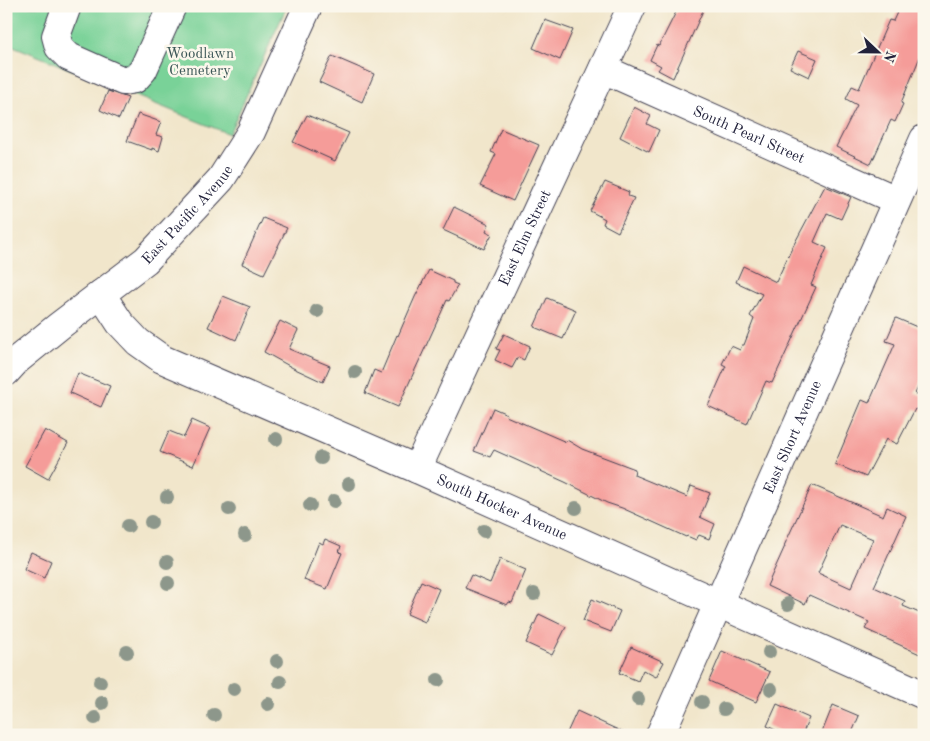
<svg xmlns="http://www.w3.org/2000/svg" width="930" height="741" font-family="'Old Standard TT',serif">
	<rect width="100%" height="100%" fill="#fbf7ec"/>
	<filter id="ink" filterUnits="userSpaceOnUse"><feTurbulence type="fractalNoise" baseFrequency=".02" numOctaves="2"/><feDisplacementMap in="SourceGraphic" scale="10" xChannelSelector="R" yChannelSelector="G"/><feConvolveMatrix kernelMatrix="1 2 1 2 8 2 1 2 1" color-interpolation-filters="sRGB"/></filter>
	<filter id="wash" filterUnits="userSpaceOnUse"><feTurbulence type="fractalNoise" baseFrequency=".0096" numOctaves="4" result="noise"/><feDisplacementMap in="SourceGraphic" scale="20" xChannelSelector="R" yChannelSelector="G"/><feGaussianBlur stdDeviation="1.12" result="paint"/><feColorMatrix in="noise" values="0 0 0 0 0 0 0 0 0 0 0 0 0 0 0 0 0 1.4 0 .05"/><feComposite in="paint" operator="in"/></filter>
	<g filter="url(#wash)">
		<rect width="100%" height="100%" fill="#f1e6cb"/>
		<path fill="#79d298" stroke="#4e7a6a" d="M6,6H287L229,134L6,43Z"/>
		<g id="blocks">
			<path fill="#f59c99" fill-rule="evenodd" d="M679,6H705L673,78L658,70L661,66L650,60L657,45L659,46Z
				M900,6H924V47L901,103L903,104L895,122L891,120L871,164L836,147L857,105L846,99L852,86L859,89L889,20L893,21Z
				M545,20L573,30L560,60L533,48Z
				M798,51L817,59L809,77L790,68Z
				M332,56L374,74L362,102L319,82Z
				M108,91L128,98L119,119L100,110Z
				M634,107L651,116L647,124L659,130L649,152L620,137Z
				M138,114L161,122L156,135L163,137L159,151L152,148V150L127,141Z
				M307,115L349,133L335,161L293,142Z
				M501,129L539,145L513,201L480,186L496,154L491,152Z
				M605,182L629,192L628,196L634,198L618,232L603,224L605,219L590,211Z
				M825,186L851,197L841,219L827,213L814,242L827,248L811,285L816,287L772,383L766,381L747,424L708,406L726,366L722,364L731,346L740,350L742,345H744L754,319L750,316L762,294L736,282L743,266L776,282L792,248Z
				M454,207L489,224L486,231L492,234L484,249L443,230Z
				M263,218L287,228L264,274L242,264Z
				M429,270L453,281V283L458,285L449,301L447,300L398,407L365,393L374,370L381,373L397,335L398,336L415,297Z
				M223,296L250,307L236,340L208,327Z
				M547,298L576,310L563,339L534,327Z
				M896,318L924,330V374L915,394L924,396V412L915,409L897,444L886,439L866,477L835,464L862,400L869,403L895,344L886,341Z
				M280,321L298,330L289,349L330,366L323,382L293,368L264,352Z
				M504,334L530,346L524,360L518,357L512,368L495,360L500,350L496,349Z
				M78,373L110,386L101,407L70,393Z
				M493,408L507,414L506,416L566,442L567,440L582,449L635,469L634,475L687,497L691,486L710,493L700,517L715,524L709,539L699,535L696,540L687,536L686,537L622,508L607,503L565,482L494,450L490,457L474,451Z
				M192,420L210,428L193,466L160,452L169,431L184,437Z
				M45,430L68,443L48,479L25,466Z
				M812,485L883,516L887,507L906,516L874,587L905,601L903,606L924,615V656L865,629L869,622L809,595L805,604L767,586L785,546H784ZM840,525L873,539L851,588L818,573Z
				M325,539L341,546L339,552L342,553L327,589L304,580L319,542L323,544Z
				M31,552L51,561L44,578L24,569Z
				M500,559L526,570L512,603L509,602L507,605L465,588L471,575L490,583Z
				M421,581L439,589L425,622L407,614Z
				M592,599L620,611L611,632L583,621Z
				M539,614L566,627L552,655L526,643Z
				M631,647L664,662L656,677L643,670L638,681L619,673Z
				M722,651L770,672L756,702L709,681Z
				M777,704L809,718L802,735H786L767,726Z
				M833,705L859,716L851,735H821Z
				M577,711L629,735H566Z"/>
		</g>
	</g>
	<g filter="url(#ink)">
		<use href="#blocks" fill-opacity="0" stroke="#413f51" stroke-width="1"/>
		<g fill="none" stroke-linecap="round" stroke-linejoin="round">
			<g stroke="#413f51" stroke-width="30">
				<g id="minor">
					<path d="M67,6L56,36L59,47L69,57L123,81L135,79L143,70L172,6"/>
					<path id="s1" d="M603,69L896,200"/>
					<path id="s2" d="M101,294L120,323L138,342L162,359L417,469L924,695"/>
					<path id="s3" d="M6,372L17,360L59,326L146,260L221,179L251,132L308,6"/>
					<path id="s4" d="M417,469L632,6"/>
					<path id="s5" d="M660,735L924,139"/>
				</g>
			</g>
			<use href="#minor" stroke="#fff" stroke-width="28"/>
		</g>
		<g fill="#8d978b">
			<circle cx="317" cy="311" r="7"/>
			<circle cx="355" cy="372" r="7"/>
			<circle cx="276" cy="439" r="7"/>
			<circle cx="321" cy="458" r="7"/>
			<circle cx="349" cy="484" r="7"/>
			<circle cx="167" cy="497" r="7"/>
			<circle cx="334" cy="501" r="7"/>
			<circle cx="310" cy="505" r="7"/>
			<circle cx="576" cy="508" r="7"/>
			<circle cx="229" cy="509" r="7"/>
			<circle cx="151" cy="522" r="7"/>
			<circle cx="128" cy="526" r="7"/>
			<circle cx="484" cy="531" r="7"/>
			<circle cx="245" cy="535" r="7"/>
			<circle cx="167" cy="562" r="7"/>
			<circle cx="168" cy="583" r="7"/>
			<circle cx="534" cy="594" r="7"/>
			<circle cx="788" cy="604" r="7"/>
			<circle cx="127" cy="652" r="7"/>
			<circle cx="769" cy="652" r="7"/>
			<circle cx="277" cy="661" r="7"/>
			<circle cx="438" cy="680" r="7"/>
			<circle cx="100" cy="682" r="7"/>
			<circle cx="280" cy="682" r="7"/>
			<circle cx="234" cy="689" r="7"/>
			<circle cx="771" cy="689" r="7"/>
			<circle cx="638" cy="699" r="7"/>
			<circle cx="702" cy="702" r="7"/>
			<circle cx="102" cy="703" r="7"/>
			<circle cx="268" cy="704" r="7"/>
			<circle cx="724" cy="709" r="7"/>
			<circle cx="214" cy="715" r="7"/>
			<circle cx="95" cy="718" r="7"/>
		</g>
	</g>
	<g text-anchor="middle" stroke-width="5" stroke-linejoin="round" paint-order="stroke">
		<g font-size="15" fill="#3c5757" stroke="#fbf7ec">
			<text x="200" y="58">Woodlawn<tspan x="200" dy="17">Cemetery</tspan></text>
		</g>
		<g font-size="15" fill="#22223b" stroke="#fbf7ec">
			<text dy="5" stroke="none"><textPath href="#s1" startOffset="160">South Pearl Street</textPath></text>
			<text dy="5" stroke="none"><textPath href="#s3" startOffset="241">East Pacific Avenue</textPath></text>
			<text dy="5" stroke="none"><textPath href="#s4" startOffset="255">East Elm Street</textPath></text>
			<text dy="5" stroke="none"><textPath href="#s5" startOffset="326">East Short Avenue</textPath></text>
			<text dy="5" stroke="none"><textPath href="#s2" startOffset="461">South Hocker Avenue</textPath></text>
		</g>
	</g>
	<rect width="930" height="741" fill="none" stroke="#fbf7ec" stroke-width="25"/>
	<g transform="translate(878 52) rotate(112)" stroke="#fbf7ec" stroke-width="4" paint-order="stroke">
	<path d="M0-4L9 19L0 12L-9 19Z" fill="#22223b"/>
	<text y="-8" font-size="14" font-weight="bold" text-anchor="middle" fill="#22223b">N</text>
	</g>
</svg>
